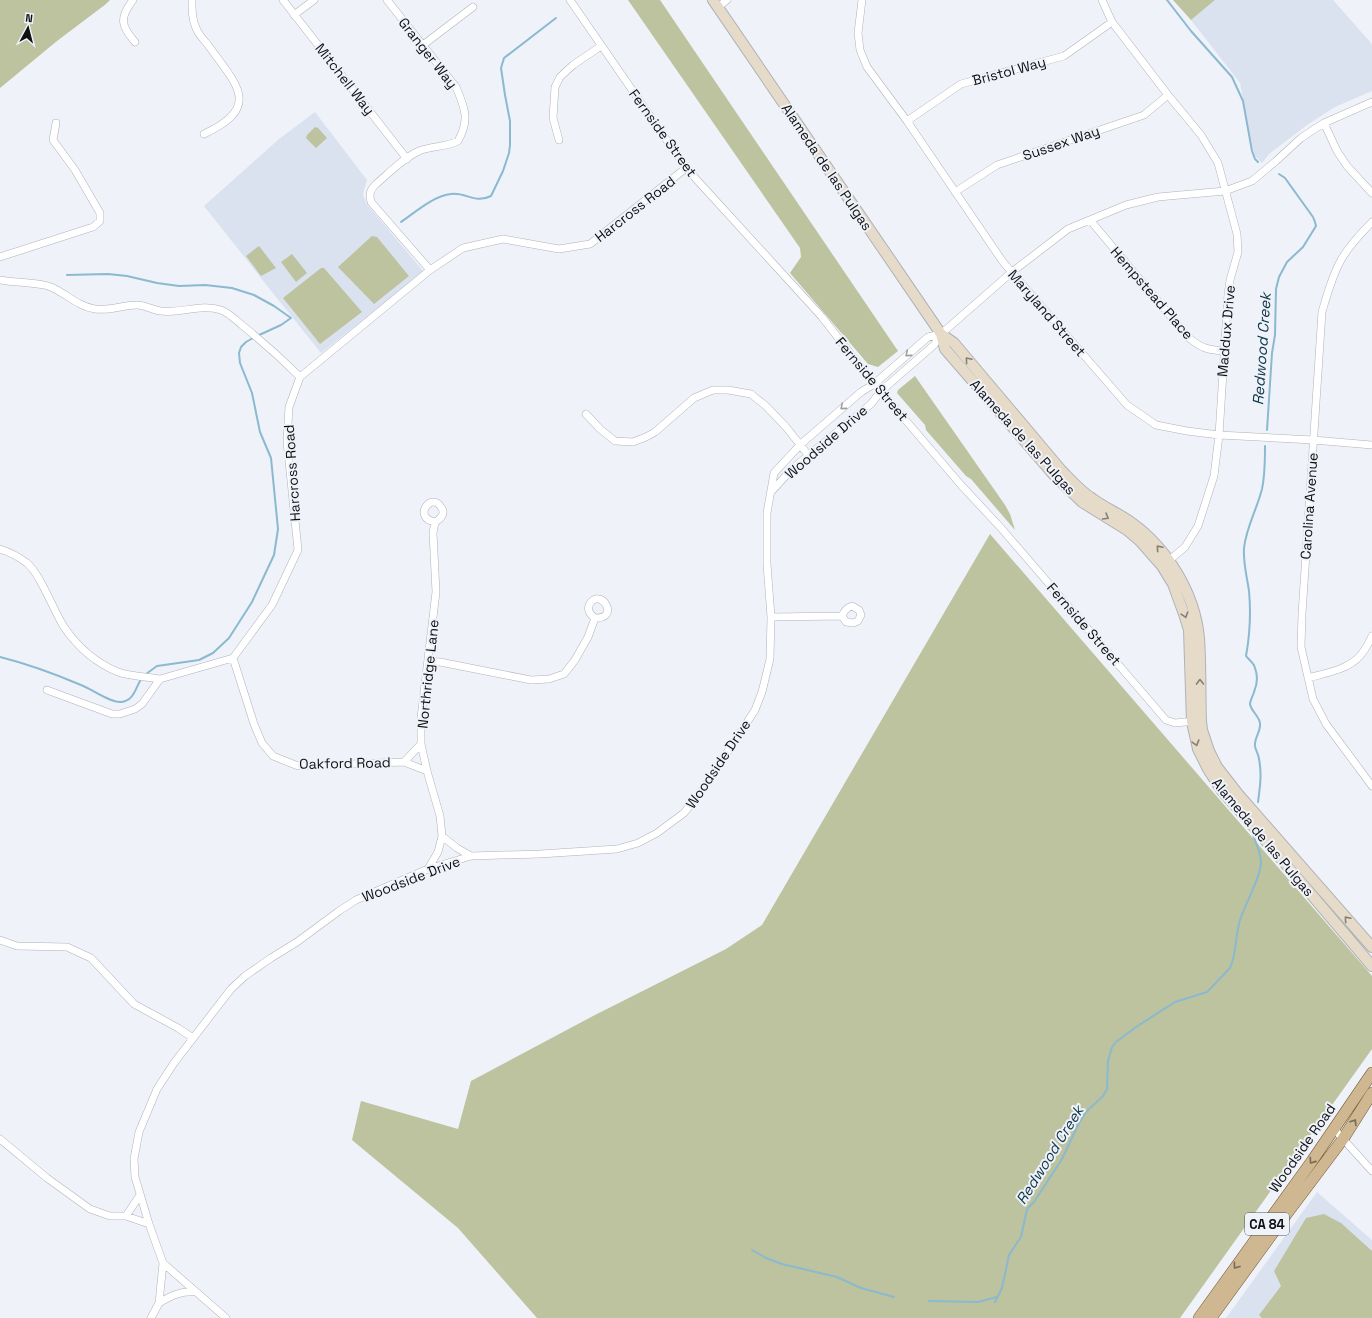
<svg xmlns="http://www.w3.org/2000/svg" width="1372" height="1318" font-family="'Space Grotesk',sans-serif">
	<rect width="100%" height="100%" fill="#eff2f9"/>
	<path fill="#dbe2ef" d="M1215,0H1333L1372,44V91L1335,107L1307,125L1269,154L1262,163L1254,155L1240,83L1191,20Z
		M315,112L367,180L363,194L366,203L424,272L321,353L276,297L204,206L279,139Z
		M1317,1192L1372,1240V1318H1226Z"/>
	<path fill="#bcc39e" d="M0,0H110L106,4L57,41L0,88Z
		M628,0H660L898,351L878,367L868,364L790,273L801,257L800,248Z
		M1173,0H1215L1191,20Z
		M315,127L318,128L327,138L316,148L306,138L307,135Z
		M372,236L377,237L409,276L374,304L338,267Z
		M259,246L276,268L261,276L246,256Z
		M292,254L307,273L296,282L281,262Z
		M321,268H324L362,312L320,344L283,298Z
		M915,376L1005,505L1010,514L1015,530L971,479L966,476L926,430L925,425L897,393L898,390Z
		M990,534L1372,976V1049L1180,1318H537L458,1228L352,1140L361,1101L458,1129L471,1081L593,1016L726,949L762,925Z
		M1324,1214L1341,1223L1372,1251V1318H1262L1259,1315L1281,1286L1274,1271L1306,1218Z"/>
	<g fill="none" stroke-linecap="round" stroke-linejoin="round">
		<path stroke="#8bb9cf" stroke-width="2" d="M1167,0L1191,31L1232,77L1243,101L1252,151L1255,159L1258,162
			M401,222C414,213 435,195 451,194C466,192 475,204 491,196L503,171L509,153L510,145V121L505,95L501,68L504,58L556,18
			M67,275L108,274L127,276L157,283L179,286L205,285L232,288L254,295L274,306L291,318L281,325L257,336
			M1267,430L1272,353L1275,335L1276,289L1279,277L1287,262L1303,247L1316,226L1315,222L1313,217L1285,178L1279,174
			M0,657C28,664 55,674 81,685C92,689 110,703 121,702C133,701 135,690 140,681
			M146,674L157,666L199,660L213,653L229,638L252,602L274,555L278,529L271,458L260,432L252,393L240,363L239,353L241,347L246,342L253,338
			M1258,802C1260,787 1262,774 1259,759C1259,754 1254,749 1255,744C1255,737 1261,731 1260,723C1259,716 1251,711 1250,704C1250,700 1253,696 1254,692C1257,685 1258,676 1255,668C1254,663 1249,660 1246,656C1250,634 1251,613 1249,591C1247,577 1243,563 1244,548C1246,528 1257,509 1262,489C1265,475 1265,461 1265,446
			M752,1250L766,1258L782,1264L837,1277L861,1288L894,1297
			M929,1301L978,1302L997,1297
			M995,1302L1002,1288L1009,1255L1021,1237L1027,1209L1034,1202L1062,1159L1079,1123L1086,1112L1103,1096L1107,1089L1108,1061L1112,1047L1116,1042L1136,1027L1175,1002L1207,992L1230,968C1237,953 1235,936 1240,920C1245,904 1261,877 1261,862C1261,852 1255,841 1252,832"/>
		<g stroke="#afb2b9" stroke-width="8">
			<path id="street" d="M133,0C119,18 121,26 135,42
				M192,0C192,10 192,21 197,30C199,35 204,40 208,45C236,84 263,107 204,134
				M283,0L407,159
				M387,0L456,87C465,108 470,120 458,141C446,147 432,146 419,151C403,158 388,174 375,185C370,190 369,194 371,202L430,270
				M570,0L686,168L781,272L822,317L867,375L961,485L1001,528L1166,720L1175,723L1195,721
				M862,0L858,33L860,50L867,67L907,121L1003,262L1127,405L1156,425L1187,431L1219,435L1313,440L1372,445
				M1102,0L1112,22L1168,95L1201,135L1218,163L1237,234L1238,252L1230,280L1228,294L1219,435L1214,476L1198,526L1185,547L1166,563
				M718,7L727,0
				M294,15L314,0
				M423,45L473,7
				M907,121L961,84L1064,56L1112,22
				M1324,123L1337,151L1347,166L1372,193
				M559,140L553,118L555,87L560,77L573,65L601,46
				M955,192L997,165L1144,115L1168,95
				M1090,220L1189,338C1201,348 1208,350 1224,351
				M1372,222C1361,233 1349,246 1341,260C1332,276 1327,295 1322,312L1302,614L1301,647L1313,699L1326,724L1372,786
				M0,257L93,227L100,221V213L75,170L53,140L56,123
				M0,280C15,283 38,282 51,287C67,294 77,306 95,309C109,311 123,305 137,305C145,305 152,310 161,311C181,314 201,303 221,310C229,313 237,321 243,326C263,342 282,359 300,377
				M586,414L600,429L615,441L633,442L646,437L655,432L694,398L713,390H728L751,394L766,406L786,427L809,456
				M771,492L792,469L871,404L881,391L934,345L941,334L1012,272L1068,229L1126,205L1158,197L1225,191L1252,181L1276,161L1301,138L1313,130L1324,123L1372,102
				M0,549C10,552 19,557 27,563C41,575 53,610 64,627C77,646 96,663 118,672C128,676 148,677 160,679
				M771,617L842,616L846,622L853,623L858,621L861,615L859,610L852,606C846,608 844,611 842,616
				M233,658L254,724L262,743L273,756L298,766L404,762L427,771
				M428,661L440,662L531,680L549,679L564,674L575,660L588,637L595,618C620,619 602,589 591,602C586,608 589,614 595,618
				M1308,678C1326,673 1347,670 1360,656C1365,650 1369,643 1372,636
				M47,690L112,714H120L135,709L142,704L160,679L233,658L272,605L298,550L287,441L289,407L300,377L430,270L463,248L503,239L559,249L590,244L686,168
				M404,762L421,744
				M442,836L457,848L471,856
				M428,869L438,852L442,836L440,816L427,771L421,744V718L436,592L433,533L435,522C412,518 431,491 441,507C446,513 441,519 435,522
				M0,940L17,946L67,947L91,958L134,1004L178,1028L193,1038
				M1334,1129L1372,1171
				M0,1139L47,1178L90,1209L110,1216H126L149,1224
				M126,1216L140,1195
				M163,1263L226,1318
				M159,1303C172,1295 181,1291 196,1292
				M151,1318L159,1303L163,1263L149,1224L135,1177L134,1159L139,1132L157,1089L174,1063L231,989L245,976L271,958L297,942L339,911L356,900L428,869L471,856L540,854L617,849L638,843L657,833L684,813L702,790L744,727L755,710L762,692L770,659L771,617L767,564V513L774,473L801,444L861,392L874,384L928,337L941,334"/>
		</g>
		<g stroke="#afb2b9" stroke-width="12">
			<path id="secondary" d="M713,0L941,334L945,349L1054,475L1082,502L1127,530L1140,541L1162,566L1173,584L1184,614L1189,630L1192,722L1198,749L1208,769L1222,791L1249,821L1372,966
				M941,334L954,343L1061,470C1071,480 1081,492 1093,499C1105,508 1120,514 1132,523C1168,549 1195,594 1199,638C1201,666 1200,694 1201,721L1202,730L1209,751L1217,767L1238,794L1372,947"/>
		</g>
		<g stroke="#755d34" stroke-width="12">
			<path id="primary" d="M1199,1318L1312,1161L1372,1073
				M1211,1318L1288,1212L1343,1139L1372,1093"/>
		</g>
		<use href="#street" stroke="#fff" stroke-width="7"/>
		<use href="#secondary" stroke="#e6dbc8" stroke-width="10"/>
		<use href="#primary" stroke="#ceb791" stroke-width="11"/>
	</g>
	<defs><path id="oneway-chevron" d="M-2-3.5L2.5 0L-2 3.5" fill="none" stroke-width="1.6" stroke-linecap="round" stroke-linejoin="round"/></defs>
	<g stroke="#9f9fa0">
		<use href="#oneway-chevron" transform="translate(908 354) rotate(140)"/>
		<use href="#oneway-chevron" transform="translate(843 407) rotate(139)"/>
	</g>
	<g stroke="#857f76">
		<use href="#oneway-chevron" transform="translate(968 360) rotate(-130)"/>
		<use href="#oneway-chevron" transform="translate(1106 517) rotate(30)"/>
		<use href="#oneway-chevron" transform="translate(1159 548) rotate(-131)"/>
		<use href="#oneway-chevron" transform="translate(1185 615) rotate(72)"/>
		<use href="#oneway-chevron" transform="translate(1200 682) rotate(-91)"/>
		<use href="#oneway-chevron" transform="translate(1196 743) rotate(74)"/>
		<use href="#oneway-chevron" transform="translate(1347 919) rotate(-131)"/>
	</g>
	<g stroke="#786b57">
		<use href="#oneway-chevron" transform="translate(1354 1122) rotate(-58)"/>
		<use href="#oneway-chevron" transform="translate(1312 1161) rotate(125)"/>
		<use href="#oneway-chevron" transform="translate(1236 1266) rotate(126)"/>
	</g>
	<g text-anchor="middle" stroke-width="4" stroke-linejoin="round" paint-order="stroke">
		<rect fill="#eff2f9" stroke="#525357" stroke-width="1" x="1245" y="1213" width="44" height="22" rx="3"/>
		<g font-size="13" font-weight="bold" fill="#0e0f11">
			<text x="1267" y="1229">CA 84</text>
		</g>
		<g font-size="14" fill="#0e0f11" stroke="#eff2f9">
			<text transform="translate(428 53) rotate(52)" y="5">Granger Way</text>
			<text transform="translate(1009 71) rotate(-15)" y="5">Bristol Way</text>
			<text transform="translate(345 79) rotate(52)" y="5">Mitchell Way</text>
			<text transform="translate(663 133) rotate(54)" y="5">Fernside Street</text>
			<text transform="translate(1061 143) rotate(-19)" y="5">Sussex Way</text>
			<text transform="translate(827 167) rotate(56)" y="5">Alameda de las Pulgas</text>
			<text transform="translate(635 209) rotate(-38)" y="5">Harcross Road</text>
			<text transform="translate(1152 293) rotate(49)" y="5">Hempstead Place</text>
			<text transform="translate(1047 313) rotate(49)" y="5">Maryland Street</text>
			<text transform="translate(1226 331) rotate(-85)" y="5">Maddux Drive</text>
			<text transform="translate(872 379) rotate(50)" y="5">Fernside Street</text>
			<text transform="translate(1023 437) rotate(48)" y="5">Alameda de las Pulgas</text>
			<text transform="translate(826 442) rotate(-41)" y="5">Woodside Drive</text>
			<text transform="translate(292 473) rotate(-94)" y="5">Harcross Road</text>
			<text transform="translate(1309 506) rotate(-86)" y="5">Carolina Avenue</text>
			<text transform="translate(1084 624) rotate(49)" y="5">Fernside Street</text>
			<text transform="translate(428 674) rotate(-84)" y="5">Northridge Lane</text>
			<text transform="translate(345 763) rotate(-1)" y="5">Oakford Road</text>
			<text transform="translate(718 764) rotate(-56)" y="5">Woodside Drive</text>
			<text transform="translate(1263 837) rotate(50)" y="5">Alameda de las Pulgas</text>
			<text transform="translate(411 879) rotate(-21)" y="5">Woodside Drive</text>
			<text transform="translate(1302 1148) rotate(-55)" y="5">Woodside Road</text>
		</g>
		<g font-size="15" font-style="italic" fill="#0d3647" stroke="#eff2f9">
			<text transform="translate(1262 349) rotate(-86)" y="5">Redwood Creek</text>
			<text transform="translate(1050 1155) rotate(-58)" y="5">Redwood Creek</text>
		</g>
	</g>
	<g transform="translate(28 28) rotate(7)" stroke="#eff2f9" stroke-width="3" paint-order="stroke">
	<path d="M0-3L7 15L0 10L-7 15Z" fill="#0e0f11"/>
	<text y="-6" font-size="11" font-weight="bold" text-anchor="middle" fill="#0e0f11">N</text>
	</g>
</svg>
